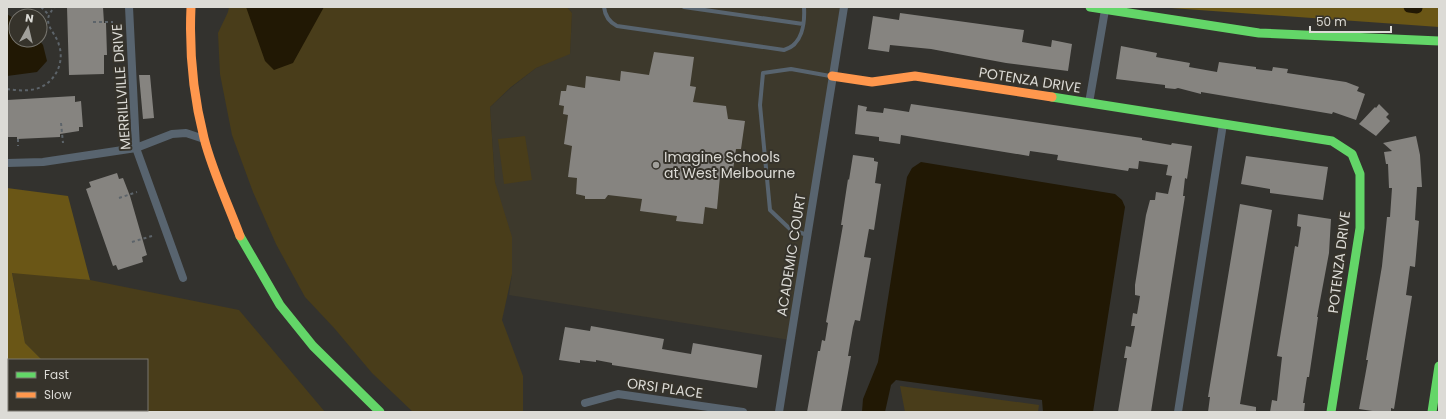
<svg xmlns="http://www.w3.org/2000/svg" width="1446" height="419" font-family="Poppins,sans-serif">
	<rect width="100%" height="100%" fill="#33322e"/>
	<path fill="#3d392c" d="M567,7H844L790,340L509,295L512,274L495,182L490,107L512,87L536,68L570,53L572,13Z"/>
	<path fill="#493d1a" d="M229,7H567L572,13L570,54L536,68L511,87L490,107L495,182L512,237V274L502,320L523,376V412H413L372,373L335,329L305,297L276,244L253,192L232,135L220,74L218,33L228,12Z
		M525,136L532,180L504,184L498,139Z
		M12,272L90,280L239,310L325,412H96L94,410H147V360H42L25,343Z
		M900,386L1039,405L1038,412H905Z"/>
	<path fill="#6a5616" d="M1157,7H1439V27Z
		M7,188L68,196L90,280L12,273L25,343L42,360H9V410H94L96,412H7Z"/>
	<path fill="#211804" d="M246,7H324L293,63L274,70L265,61Z
		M7,14L16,20V40H39L43,45L47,61L37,72L7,76Z
		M921,162L1115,194L1122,200L1125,207L1093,412H1043L1042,400L896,380L891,385L885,412H862L863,399L878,362L907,177L912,168Z"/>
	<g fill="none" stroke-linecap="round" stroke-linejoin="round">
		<path stroke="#211804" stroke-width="11" d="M1409,7L1417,8"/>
	</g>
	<path fill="#868480" d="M67,7H103L104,23H106L107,55H104V74L69,75Z
		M900,13L1024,30L1022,42L1051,47L1052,40L1072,44L1068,71L1006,63L931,49L890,45L889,52L868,49L873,16L899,20Z
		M1121,46L1157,53L1156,57L1190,63L1189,67L1217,72L1219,62L1256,67V69L1272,71L1273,67L1288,69L1287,73L1346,82L1359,87L1357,91L1365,94L1356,120L1333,112L1332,114L1201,92V94L1178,88L1175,89L1165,88V85L1116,79Z
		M654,52L694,57L690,86L696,87L693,102L726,106L728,119L745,121L741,149H736L732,177L720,176L717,209L705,207L703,224L676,221L677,216L640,211L642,199L608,195L605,199H585V196L576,194L577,178L568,177L572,146L564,144L568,115L563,114L564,106L559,105L561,91H566L567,85L585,88L586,76L620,81L621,71L649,75Z
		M139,75H150L154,118L143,119Z
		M75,96V102L81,101L83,127H79V131L60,134V137L17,139V137H7V100Z
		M911,104L1142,138V140L1171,145L1172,143L1192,146L1187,179L1185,178L1183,196H1185L1151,412H1118L1127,358H1124L1126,346L1131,347L1135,326H1131L1133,313L1137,314L1140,296L1135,295V285L1146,215L1150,200H1155L1156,192L1168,194L1172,176L1166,175L1168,165L1139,161L1138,169L1129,168L1128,171L1057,160L1058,155L1030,151L1029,156L901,135L900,144L879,141V137L855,134L858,105L867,107L866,111L883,113L884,108L909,112Z
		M1379,104L1389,114L1386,117L1390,121L1376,136L1359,124L1375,107L1376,108Z
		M1416,136L1420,155L1422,187H1417L1415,220L1419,221L1415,267L1410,266L1406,295L1412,296L1394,409L1391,408V412H1379L1359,409L1368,360H1366L1382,266L1387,217H1390L1392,188H1389L1388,164H1386L1384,152L1392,151L1383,143Z
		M853,155L874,158V161L878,162L875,183L881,184L874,230L869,229L864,257L871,258L860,321L855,320L853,327L848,356H851L841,412H807L818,351H820L822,340L825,341L828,323L826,322L843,225H841L848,179L849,180Z
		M1246,156L1328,167L1323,200L1270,193V189L1241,184Z
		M117,173L119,179L123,178L130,196L147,255L142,257L143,262L118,270L116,265L113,266L86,189L91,187L89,182Z
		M1240,204L1272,210L1240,404L1256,407V412H1208L1210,397H1208Z
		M1298,214L1331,219L1329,253L1317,317H1318L1309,377H1307L1303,403H1305L1304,412H1270L1272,400L1277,401L1282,357L1277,356L1295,246L1298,247L1301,227L1297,226Z
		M591,326L664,339L662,349L691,354L693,343L762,355L757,388L612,365V363L596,360V362L580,360V363L559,360L565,327L590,331Z"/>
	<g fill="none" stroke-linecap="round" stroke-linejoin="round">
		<path stroke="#5d646a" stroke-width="2" stroke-dasharray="3 3" stroke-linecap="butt" d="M41,7L49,15
			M93,22H113
			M7,89C14,90 22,91 29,90C51,89 66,66 59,45C55,30 39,23 55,7
			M61,123L63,143
			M18,139V146
			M119,198L137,192
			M132,242L152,236"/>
		<path stroke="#58646f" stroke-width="4" d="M604,7C605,16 609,22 617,26L784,50C802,45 805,24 804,7
			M684,7L803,24
			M807,235L790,229L770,210L760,105L763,73L791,69L830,76"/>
		<path stroke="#58646f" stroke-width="8" d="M129,7L136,148L183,278
			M1089,103L1105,10
			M7,163L43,162L136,148L172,134L186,133L204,139
			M585,403L618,394L743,412
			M779,412L844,7
			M1178,412L1223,124"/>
		<path stroke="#63d668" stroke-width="9" d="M1090,7L1259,33L1439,41
			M1052,97L1332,141L1352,154L1360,174V228L1331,412
			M240,236L280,305L313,346L380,412
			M1432,412L1439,366"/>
		<path stroke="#ff974d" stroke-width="9" d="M191,7C189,51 193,95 204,138C212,170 228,204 240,236
			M832,76L872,82L915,76L1052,97"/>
	</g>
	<circle fill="#a1a09b" stroke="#36332b" stroke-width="1.5" cx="656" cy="165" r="4"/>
	<g text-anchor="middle" stroke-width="4" stroke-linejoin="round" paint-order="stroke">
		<g font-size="14" fill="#dcdbd6" stroke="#36332b">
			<text transform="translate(1030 80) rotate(9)" y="5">POTENZA DRIVE</text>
			<text transform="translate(121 87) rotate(-94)" y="5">MERRILLVILLE DRIVE</text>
			<text transform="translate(791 255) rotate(-81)" y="5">ACADEMIC COURT</text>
			<text transform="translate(1339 262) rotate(-83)" y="5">POTENZA DRIVE</text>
			<text transform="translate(665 388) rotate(8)" y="5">ORSI PLACE</text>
		</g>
		<g font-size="14" fill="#dcdbd6" stroke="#36332b" text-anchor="start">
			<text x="664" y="162">Imagine Schools<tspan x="664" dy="16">at West Melbourne</tspan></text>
		</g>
	</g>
	<rect width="1446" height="419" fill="none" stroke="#dcdbd6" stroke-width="16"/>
	<rect x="8" y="359" width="140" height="52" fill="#36332b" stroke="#78766f"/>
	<rect x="16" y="372" width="20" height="6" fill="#63d668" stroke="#78766f"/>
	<text x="44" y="379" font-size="12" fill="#dcdbd6">Fast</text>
	<rect x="16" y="392" width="20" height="6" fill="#ff974d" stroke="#78766f"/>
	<text x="44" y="399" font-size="12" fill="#dcdbd6">Slow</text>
	<g transform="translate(28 28) rotate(8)"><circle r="19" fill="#36332b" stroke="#78766f"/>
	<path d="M0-3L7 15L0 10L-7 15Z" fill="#a1a09b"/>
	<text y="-6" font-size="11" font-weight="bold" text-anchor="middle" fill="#dcdbd6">N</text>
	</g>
	<path d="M1310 26v6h81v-6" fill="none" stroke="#dcdbd6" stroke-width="2"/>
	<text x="1316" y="26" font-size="12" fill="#dcdbd6" stroke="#36332b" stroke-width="3" paint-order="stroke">50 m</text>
</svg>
